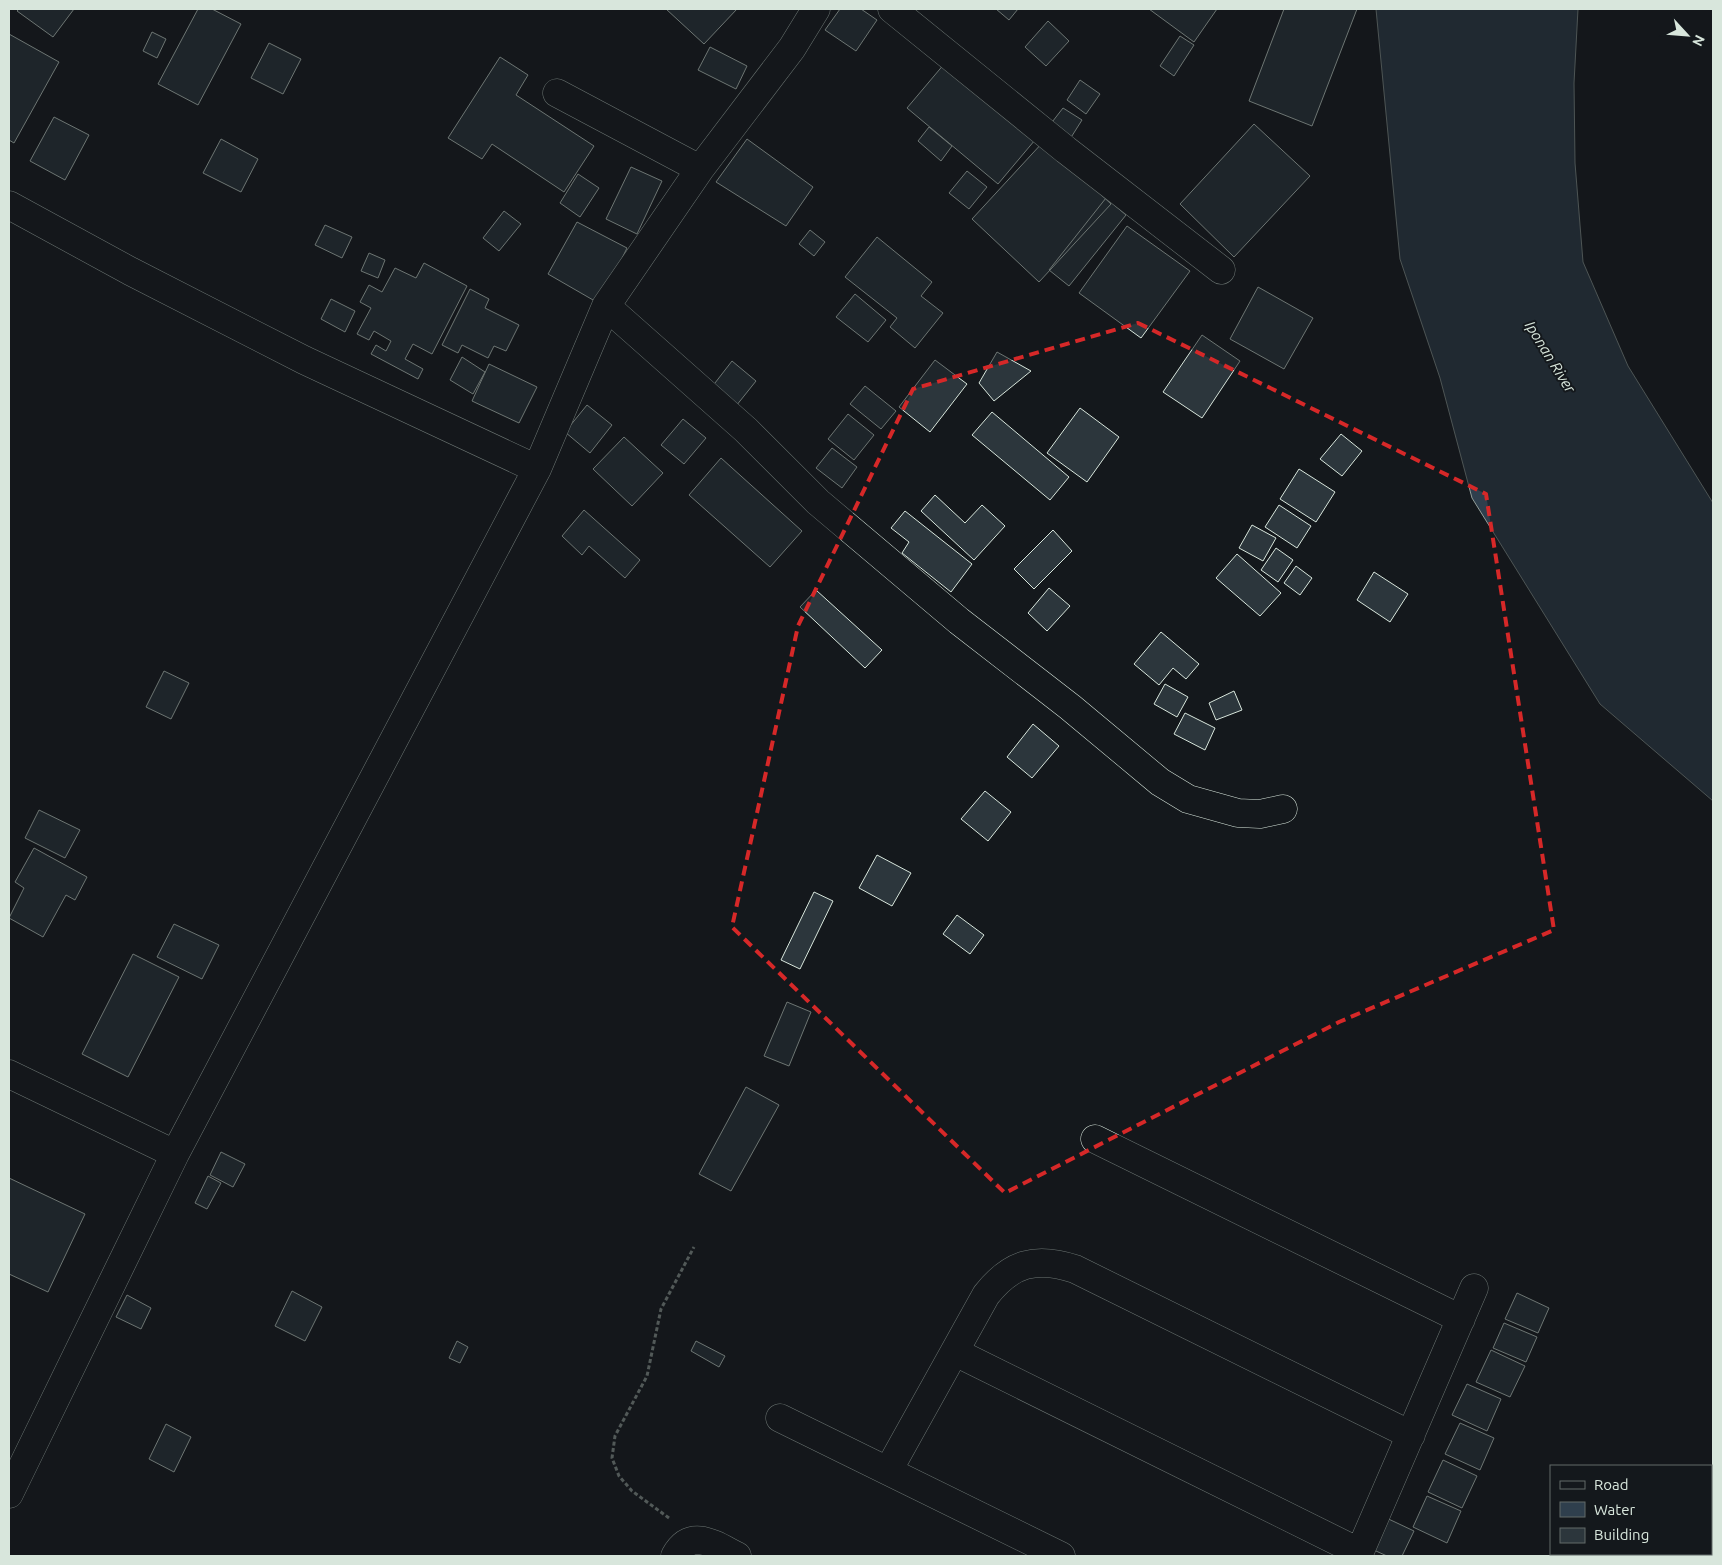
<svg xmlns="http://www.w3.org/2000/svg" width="1722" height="1565" font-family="Ubuntu,sans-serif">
	<rect width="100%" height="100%" fill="#14181c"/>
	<path fill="#2f3f4d" stroke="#939e99" d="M1376,9H1578L1574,83L1575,163L1583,262L1628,366L1713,503V801L1600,704L1472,498L1440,378L1400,259Z"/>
	<path fill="#2c363c" stroke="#d8e6dc" d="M19,9H74L53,37L17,11Z
		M198,9H212L241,24L198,105L158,84Z
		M666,9H737L704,44Z
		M840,9H861L877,20L856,51L825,30Z
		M996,9H1018L1009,20Z
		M1149,9H1217L1194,42Z
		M1284,9H1357L1312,126L1249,101Z
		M1048,21L1069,41L1046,66L1025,47Z
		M152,32L166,39L157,58L143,51Z
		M9,34L59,62L14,143L9,140Z
		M1180,36L1194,45L1174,76L1160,66Z
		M269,43L301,59L283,94L251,78Z
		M710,47L747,66L736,89L698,70Z
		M500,57L528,75L516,95L594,146L564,192L492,144L482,159L448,138Z
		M945,63L1035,140L998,184L907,108Z
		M1080,80L1100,94L1086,114L1067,100Z
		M1063,108L1082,120L1070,139L1049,126Z
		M54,117L89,135L65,180L30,161Z
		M1254,124L1310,176L1234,257L1180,204Z
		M929,127L952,146L941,161L918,141Z
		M221,139L258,159L241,192L203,173Z
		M747,139L813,187L786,226L716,182Z
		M1044,141L1111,204L1039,282L972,219Z
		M631,167L662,181L637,234L606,219Z
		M967,171L987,187L969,209L949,193Z
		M578,174L599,188L580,217L560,203Z
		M1106,198L1126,215L1069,286L1049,270Z
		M504,211L521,224L499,251L483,238Z
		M577,222L627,248L600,304L548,274Z
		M325,225L352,237L342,258L315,245Z
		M1127,226L1190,271L1141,338L1079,293Z
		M810,230L825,242L814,256L799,244Z
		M877,237L932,282L921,296L943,313L915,348L890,327L897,318L845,277Z
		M369,253L385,260L378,278L361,271Z
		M424,263L467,286L432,354L413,344L405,359L423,369L418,379L371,354L376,345L386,351L391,341L374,331L369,340L357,334L371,308L360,302L369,285L382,292L395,268L416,278Z
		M1258,287L1313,318L1284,369L1230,339Z
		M470,289L489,299L485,308L519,325L506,351L494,346L488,358L462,345L458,353L442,345Z
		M855,294L886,320L868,342L836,317Z
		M331,299L355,311L345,332L321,319Z
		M1202,335L1240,361L1202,418L1163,392Z
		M997,352L1031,371L994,401L979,383Z
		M462,357L485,372L473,394L450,380Z
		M935,360L967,384L930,432L899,407Z
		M732,361L756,381L732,411L708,392Z
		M489,364L537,387L519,423L472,401Z
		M865,386L896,411L881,429L850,404Z
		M587,405L612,425L590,453L565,432Z
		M1080,408L1119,437L1087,482L1047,453Z
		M992,412L1069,477L1050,500L972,435Z
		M848,414L874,435L854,460L828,439Z
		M683,419L706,438L684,464L661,445Z
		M1341,434L1362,451L1342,476L1320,459Z
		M624,437L663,473L632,506L593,469Z
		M832,448L857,467L842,488L816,468Z
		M721,458L802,531L770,567L689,495Z
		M1299,469L1335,492L1316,522L1280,499Z
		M935,495L965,523L982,505L1005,526L974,560L921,511Z
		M1279,505L1311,526L1297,548L1265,527Z
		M584,510L640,560L625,578L589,546L582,555L562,536Z
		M905,511L972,564L951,592L902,553L909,542L891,528Z
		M1252,525L1276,538L1263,561L1239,548Z
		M1053,530L1072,551L1034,589L1014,569Z
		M1276,548L1293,560L1278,582L1261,570Z
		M1237,554L1281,593L1260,616L1216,578Z
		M1296,566L1312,578L1300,595L1284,583Z
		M1374,572L1408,594L1390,622L1357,600Z
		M1049,588L1070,606L1047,631L1028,613Z
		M816,590L882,650L865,668L800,607Z
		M1161,632L1199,664L1186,679L1173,668L1159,685L1134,664Z
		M164,671L189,683L171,719L146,707Z
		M1165,684L1188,697L1177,717L1154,704Z
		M1234,691L1242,710L1216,720L1209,703Z
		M1185,713L1215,728L1205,750L1174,734Z
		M1033,724L1059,746L1032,778L1007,757Z
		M985,791L1011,812L988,841L961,819Z
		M39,810L80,830L65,858L25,838Z
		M34,848L87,877L75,900L66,895L43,937L9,918L24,888L15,882Z
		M877,855L911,873L892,906L859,888Z
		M814,892L833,901L800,969L781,960Z
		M957,915L984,935L970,954L943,934Z
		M174,924L219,945L202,979L157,957Z
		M133,954L179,977L128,1077L82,1054Z
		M787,1002L811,1012L789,1066L764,1056Z
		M746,1087L779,1105L731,1191L699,1174Z
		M221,1152L245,1164L233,1187L210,1175Z
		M208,1176L221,1183L207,1209L195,1203Z
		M9,1178L85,1214L48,1292L9,1274Z
		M292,1291L322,1307L305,1341L275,1326Z
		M1517,1293L1549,1308L1538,1333L1505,1319Z
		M127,1295L151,1308L141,1329L116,1317Z
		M1504,1323L1537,1337L1526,1362L1493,1348Z
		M457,1341L468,1347L460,1363L449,1358Z
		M696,1341L725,1356L719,1367L691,1351Z
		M1491,1350L1525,1366L1510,1397L1476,1382Z
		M1467,1384L1501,1399L1487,1431L1452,1415Z
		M1460,1423L1494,1438L1480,1470L1445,1454Z
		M166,1424L191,1437L174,1472L149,1459Z
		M1443,1460L1477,1476L1462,1508L1428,1492Z
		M1427,1496L1461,1511L1447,1543L1413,1527Z
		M1380,1515L1414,1531L1402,1556H1387L1365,1546Z"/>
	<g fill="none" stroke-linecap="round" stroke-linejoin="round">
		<g stroke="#d8e6dc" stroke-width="29">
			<path id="minor" d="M892,9L1066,150L1221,270
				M557,93L700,169
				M9,205L130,271L304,360L537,469
				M606,306L746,430L818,502L959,621L1070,707L1160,782L1188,799L1238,813L1260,814L1283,809
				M9,1074L175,1154
				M1095,1139L1461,1319
				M955,1352L1359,1552
				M780,1418L1061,1556
				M888,1471L986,1295C1011,1263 1036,1256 1075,1269L1411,1435
				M9,1494L175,1154L537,469L606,306L700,169L792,48L816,9
				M675,1556C691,1527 715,1545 737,1556
				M1358,1556L1474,1288"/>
		</g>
		<path stroke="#9da8a2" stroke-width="3" stroke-dasharray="4 2.5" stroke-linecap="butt" d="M669,1518L632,1491L619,1476L612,1458L615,1436L647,1376L661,1309L694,1247"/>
		<use href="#minor" stroke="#14181c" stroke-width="28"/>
	</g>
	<path d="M0 0H1722V1565H0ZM1138,323L1486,494L1554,930L1339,1022L1005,1193L732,927L798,626L913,389Z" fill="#14181c" fill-opacity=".55" fill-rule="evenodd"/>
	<path fill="none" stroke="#d62828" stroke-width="4" stroke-dasharray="10 6" stroke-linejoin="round" d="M1138,323L1486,494L1554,930L1339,1022L1005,1193L732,927L798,626L913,389Z"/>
	<g text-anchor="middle" stroke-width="4" stroke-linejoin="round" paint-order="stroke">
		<g font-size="15" font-style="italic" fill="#d8e6dc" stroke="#14181c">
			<text transform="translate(1550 357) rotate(58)" y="5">Iponan River</text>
		</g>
	</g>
	<rect width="1722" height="1565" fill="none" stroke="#d8e6dc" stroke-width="20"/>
	<rect x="1550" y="1465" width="162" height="90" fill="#14181c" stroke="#626a69"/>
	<rect x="1560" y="1481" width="25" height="8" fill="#14181c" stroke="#626a69"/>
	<text x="1594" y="1490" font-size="15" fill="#d8e6dc">Road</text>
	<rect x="1560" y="1502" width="25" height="15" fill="#2f3f4d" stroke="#626a69"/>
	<text x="1594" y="1515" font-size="15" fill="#d8e6dc">Water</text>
	<rect x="1560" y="1528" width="25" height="15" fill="#2c363c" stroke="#626a69"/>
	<text x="1594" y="1540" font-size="15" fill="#d8e6dc">Building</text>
	<g transform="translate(1687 35) rotate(116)" stroke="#14181c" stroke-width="4" paint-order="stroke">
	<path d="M0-4L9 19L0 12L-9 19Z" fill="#d8e6dc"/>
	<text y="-8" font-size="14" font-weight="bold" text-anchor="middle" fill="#d8e6dc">N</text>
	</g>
</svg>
